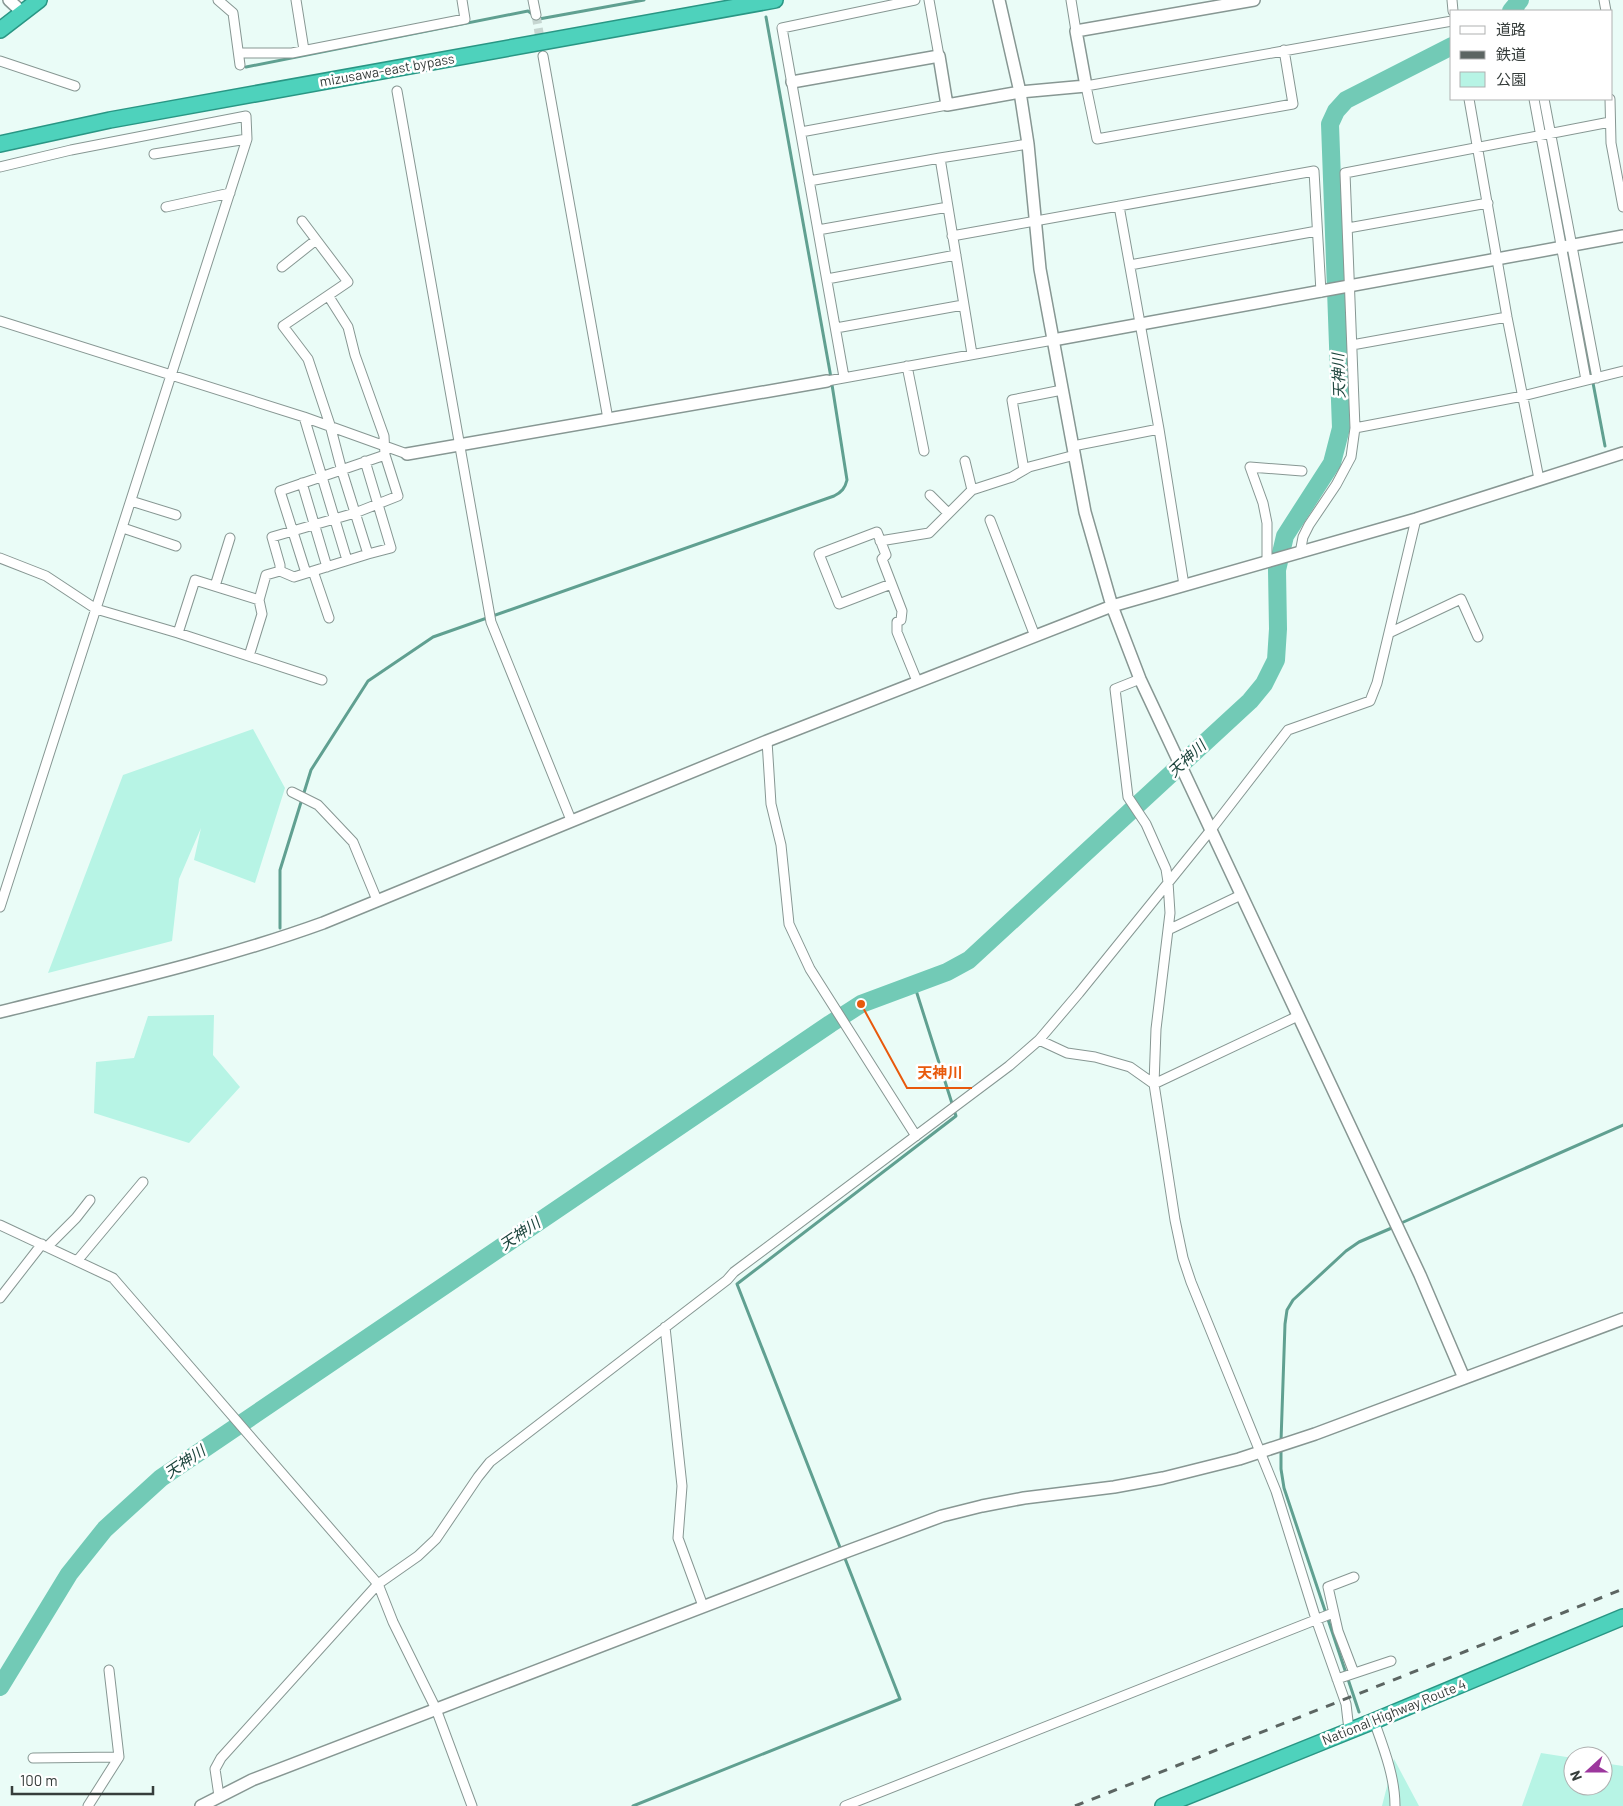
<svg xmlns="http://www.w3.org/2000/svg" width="1623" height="1806" font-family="Barlow,'Noto Sans JP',sans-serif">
	<rect width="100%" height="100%" fill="#eafcf7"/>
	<path fill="#b7f4e5" d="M253,729L285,788L255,883L194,860L201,828L179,879L172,941L48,973L123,775Z
		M214,1015L213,1055L240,1087L189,1143L94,1113L96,1062L134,1058L148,1016Z
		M1541,1753L1573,1758V1786H1603V1763L1623,1766V1806H1522Z
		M1394,1759L1419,1806H1382Z"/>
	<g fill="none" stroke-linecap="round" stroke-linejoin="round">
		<path stroke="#60a091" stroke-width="3" d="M1520,0L1523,11
			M246,67L528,11L539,19L644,0
			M1539,99L1605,446
			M280,928V870L311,770L368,681L433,637L834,496C842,492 845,488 847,480L830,372L766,17
			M1399,1224L1623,1125
			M1281,1441L1285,1324L1287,1310L1293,1300L1346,1251L1359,1242L1394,1227
			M1281,1447V1469L1284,1488L1359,1712
			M841,1550L737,1284L956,1116L914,984
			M633,1806L900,1699L844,1556"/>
		<path stroke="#72cab6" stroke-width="18" d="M1511,11L1520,0
			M0,1687L69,1574L105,1529L161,1478L830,1024L861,1004L947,972L969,960L1250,701L1264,684L1276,660L1278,629L1277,570L1285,536L1332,463L1341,428L1330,124L1336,111L1346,100L1452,46"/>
		<path stroke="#c6d6d1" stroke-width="9" stroke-dasharray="9 4.5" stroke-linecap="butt" d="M536,15L543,56"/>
		<g stroke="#879793" stroke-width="11">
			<path id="minor" d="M218,0L233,13L240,65
				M296,0L304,50
				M533,0L536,15
				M929,0L939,56
				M1071,0L1076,31
				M1452,0L1453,11
				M1604,0L1606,11
				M1284,50L1293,104L1097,139L1086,86L1452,21
				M239,53H292L465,19L462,0
				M543,56L608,419
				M0,61L75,86
				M397,91L491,622L571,820
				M1469,99L1507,317L1539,479
				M1534,99L1586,380
				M1544,99L1597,378
				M1610,99L1611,143L1623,207
				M801,132L947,105
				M154,154L247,139
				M940,158L972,354
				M0,167L71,150L246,116L247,139L0,907
				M809,181L940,158L1028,144
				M1119,206L1159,429L1184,585
				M166,207L230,193
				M1348,228L1488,203
				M818,230L948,207
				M952,236L1314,171L1321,292
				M1130,265L1317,231
				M282,267L316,240
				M827,279L956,255
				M0,321L304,417L407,454
				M836,328L963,305
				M1352,345L1507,317
				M907,366L924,451
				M844,377L782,28L915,0
				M827,381L1053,340
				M304,417L347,560
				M1355,428L1523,396L1623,371
				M1073,446L1159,429
				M365,461L391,548L368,554
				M965,461L972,490
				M1024,470L1012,400L1062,390
				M302,483L327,567
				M930,495L948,513
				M131,501L176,515
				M990,520L1035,636
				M123,528L176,546
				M880,541L929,533L972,490L1012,477L1029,467L1075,455
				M1300,553L1303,537L1309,525L1336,485L1351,457L1355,428L1345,173L1610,122
				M0,558L46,576L96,609L178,633L322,680
				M1267,562V523L1263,503L1250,467L1302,471
				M280,571V565L272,537L355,513L398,496L385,455
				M313,571L329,618
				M306,573L280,491L385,455L384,436L355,355L348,327L329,297
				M891,584L839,604L819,554L877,532L886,555L882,559L902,611L901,620L897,622V632L917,681
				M215,586L230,538
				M178,633L195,580L259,600
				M1389,633L1461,599L1478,637
				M249,656L262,614L259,600L266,575L280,571L294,577L368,554L342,471L330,425L308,359L283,326L348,282L302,221
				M1140,679L1115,689L1128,797L1146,824L1166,869L1168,882L1170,913L1156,1029L1154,1084L1175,1220L1183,1258L1191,1282L1276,1491L1316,1619L1346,1704L1349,1730
				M767,741L771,804L781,845L789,924L810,969L916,1136
				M292,792L318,805L353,842L377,900
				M1168,930L1241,895
				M1039,1040L1067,1053L1095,1057L1130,1067L1154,1084
				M1154,1084L1298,1016
				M0,1225L113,1278L378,1584L393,1622L436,1709L472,1806
				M47,1247L76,1218L90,1200
				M77,1261L143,1182
				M0,1298L42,1244
				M665,1327L682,1486L678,1538L703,1606
				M1354,1673L1338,1631L1328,1587L1354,1577
				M1337,1679L1391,1661
				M1374,1721C1384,1749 1395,1777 1395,1806
				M33,1758L119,1757
				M219,1796L215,1769L221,1758L378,1584L418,1556L436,1539L478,1477L490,1462L727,1280L734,1272L1009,1066L1039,1040L1079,993L1210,831L1288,730L1370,701L1377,683L1416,519
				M88,1806L119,1757L109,1670
				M845,1806L1333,1613"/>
		</g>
		<g stroke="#879793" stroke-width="14">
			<path id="tertiary" d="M9,0L23,13
				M999,0L1020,92L1028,144L1040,269L1085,512L1112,606L1140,679L1420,1275L1464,1378
				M792,82L939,56L947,105L1020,92L1086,86L1076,31L1254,0
				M1053,340L1623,236
				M407,454L827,381
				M0,1012C108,985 218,961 323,923L767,741L1112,606L1416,519L1623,453
				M201,1806L252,1780L848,1551L942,1516L982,1506L1024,1498L1114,1487L1163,1478L1239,1459L1315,1434L1623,1319"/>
		</g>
		<g stroke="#299684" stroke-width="18">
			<path id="trunk" d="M0,30L39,0
				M0,144L110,120L775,0
				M1163,1806L1374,1721L1623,1617"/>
		</g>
		<use href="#minor" stroke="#fff" stroke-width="9"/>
		<use href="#tertiary" stroke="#fff" stroke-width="11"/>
		<use href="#trunk" stroke="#4ed2bc" stroke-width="15"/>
		<path stroke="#5c6562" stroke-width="3" stroke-dasharray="9 9" stroke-linecap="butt" d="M1075,1806L1623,1589"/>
	</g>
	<g text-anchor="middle" stroke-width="5" stroke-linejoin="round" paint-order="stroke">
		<g font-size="14" fill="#363d3b" stroke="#fff">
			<text transform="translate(387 70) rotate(-10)" y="5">mizusawa-east bypass</text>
			<text transform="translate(1394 1712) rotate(-22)" y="5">National Highway Route 4</text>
		</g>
		<g font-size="15" font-style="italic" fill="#1d453d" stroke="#fff">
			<text transform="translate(1339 376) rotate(-92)" y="5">天神川</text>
			<text transform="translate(1187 759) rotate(-43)" y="5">天神川</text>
			<text transform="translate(520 1234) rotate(-34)" y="5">天神川</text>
			<text transform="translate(185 1462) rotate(-34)" y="5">天神川</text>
		</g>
	</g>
	<path fill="none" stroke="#e8590c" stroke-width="2" d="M861 1004L907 1088H972"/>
	<circle fill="#e8590c" stroke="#fff" stroke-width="2" cx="861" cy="1004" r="5"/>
	<g font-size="15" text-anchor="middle" font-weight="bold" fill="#e8590c" stroke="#fff" stroke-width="5" stroke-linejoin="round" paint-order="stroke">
		<text x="940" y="1078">天神川</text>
	</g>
	<rect x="1450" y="10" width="162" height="90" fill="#ffffff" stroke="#afb1b1"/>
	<rect x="1460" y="26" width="25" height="8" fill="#ffffff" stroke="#afb1b1"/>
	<text x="1496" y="35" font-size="15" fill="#363d3b">道路</text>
	<rect x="1460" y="51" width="25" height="8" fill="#5c6562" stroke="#afb1b1"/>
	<text x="1496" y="60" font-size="15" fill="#363d3b">鉄道</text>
	<rect x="1460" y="72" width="25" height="15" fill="#b7f4e5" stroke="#afb1b1"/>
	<text x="1496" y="85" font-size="15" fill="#363d3b">公園</text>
	<g transform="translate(1588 1771) rotate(249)"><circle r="24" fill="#ffffff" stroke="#afb1b1"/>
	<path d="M0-4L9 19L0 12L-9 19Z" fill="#9c379d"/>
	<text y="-8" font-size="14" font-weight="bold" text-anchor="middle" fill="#363d3b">N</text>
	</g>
	<path d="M12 1786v8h141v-8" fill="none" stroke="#363d3b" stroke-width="2.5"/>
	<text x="20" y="1786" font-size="15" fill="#363d3b" stroke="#ffffff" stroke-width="4" paint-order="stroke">100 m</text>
</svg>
